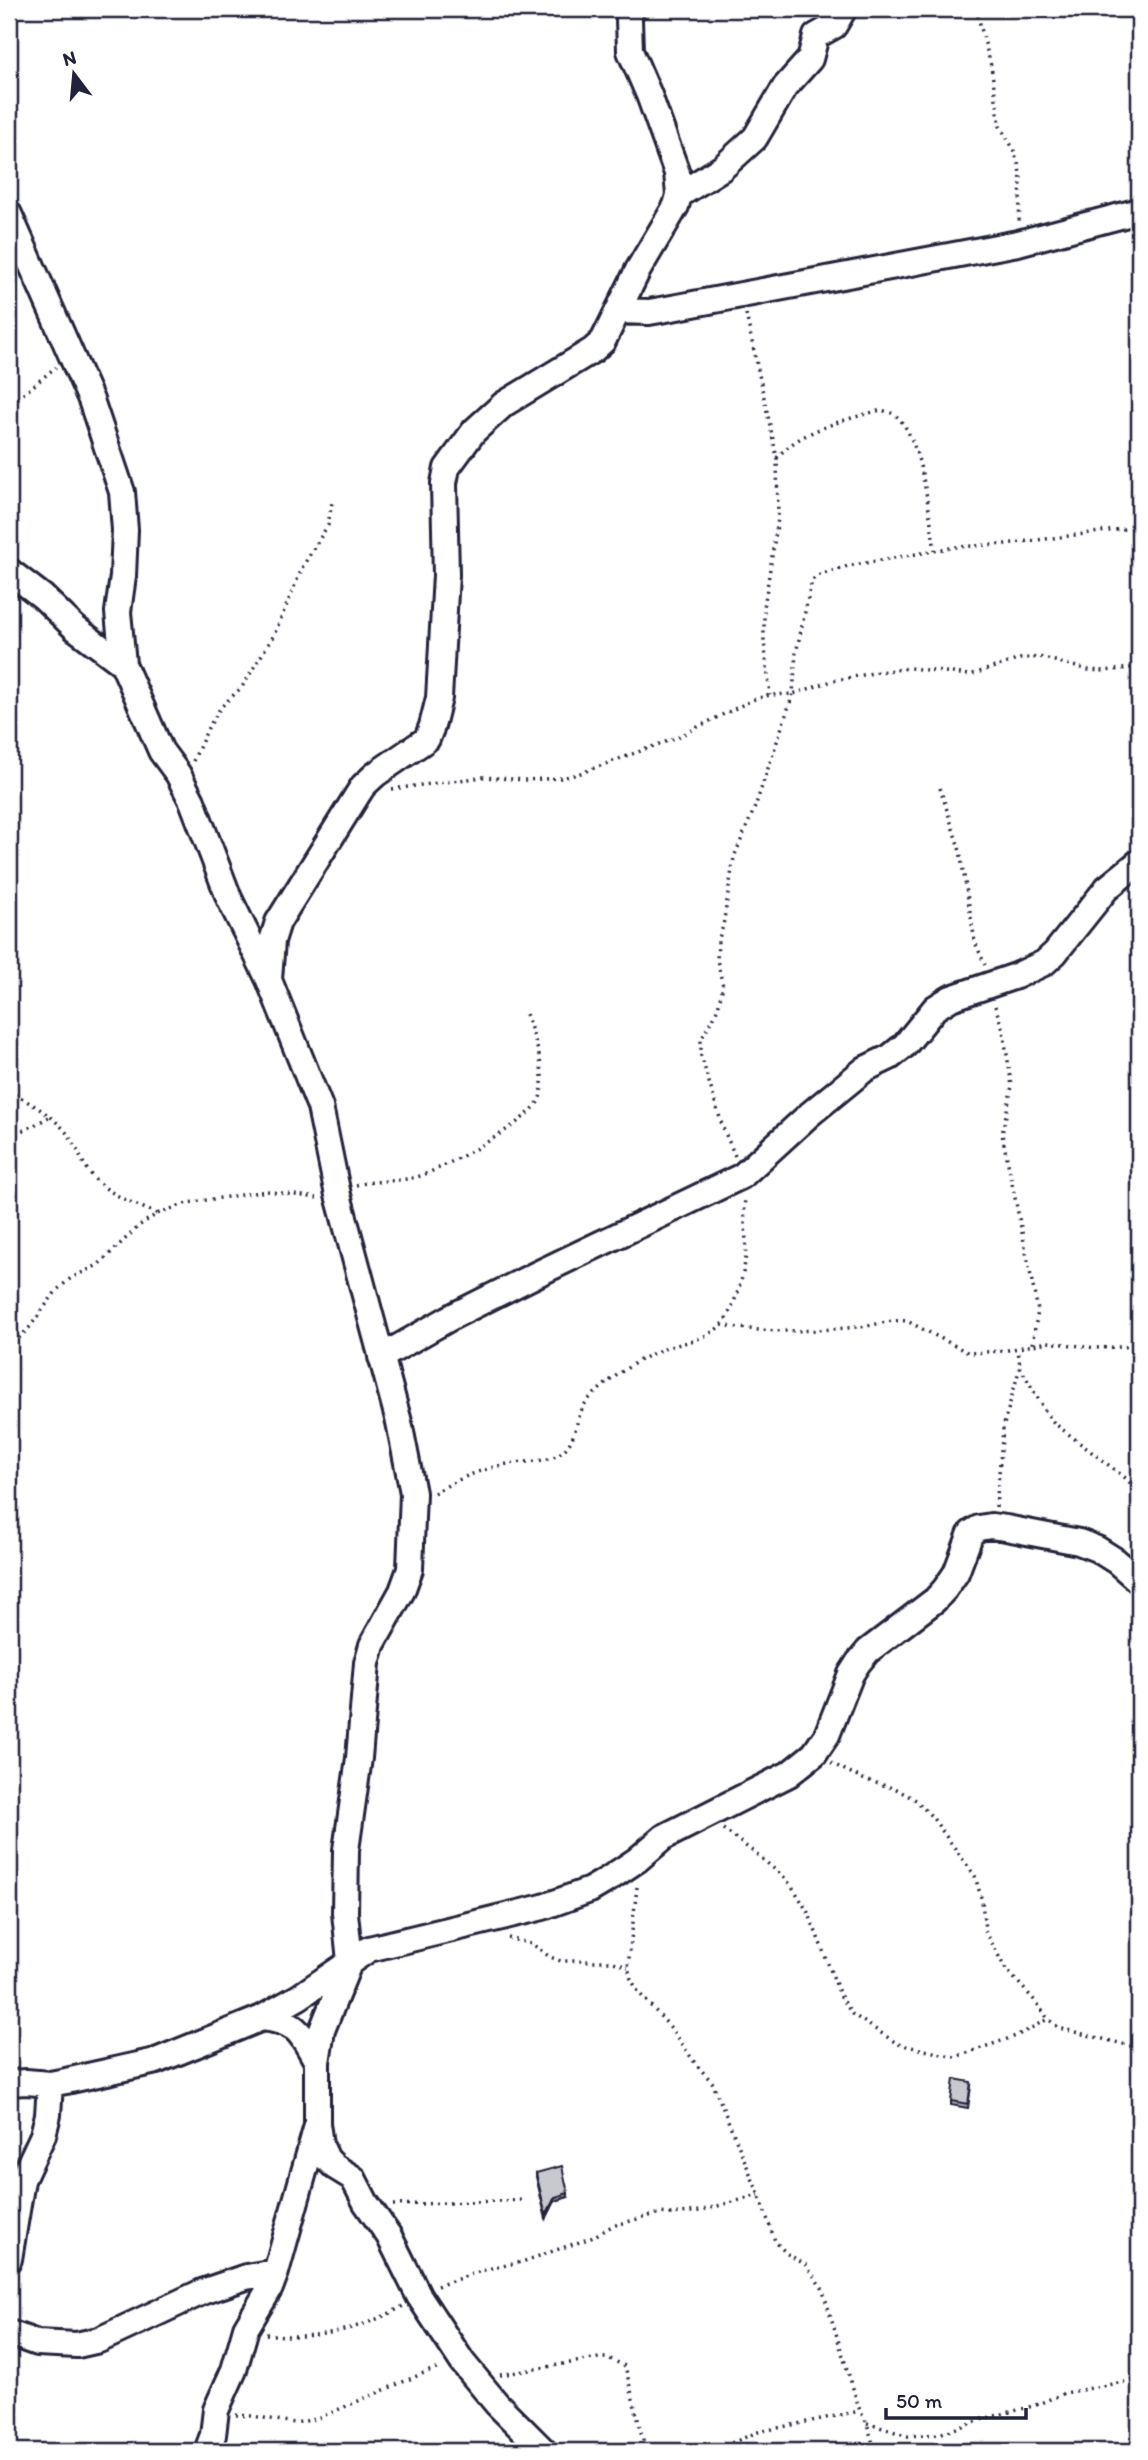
<svg xmlns="http://www.w3.org/2000/svg" width="1148" height="2460" font-family="Itim,sans-serif">
	<rect width="100%" height="100%" fill="#fff"/>
	<filter id="ink" filterUnits="userSpaceOnUse"><feTurbulence type="fractalNoise" baseFrequency=".0143" numOctaves="2"/><feDisplacementMap in="SourceGraphic" scale="14" xChannelSelector="R" yChannelSelector="G"/><feConvolveMatrix kernelMatrix="1 2 1 2 8 2 1 2 1" color-interpolation-filters="sRGB"/></filter>
	<g filter="url(#ink)">
		<g fill="none" stroke-linecap="round" stroke-linejoin="round">
			<g stroke="#22223b" stroke-width="30">
				<path id="minor" d="M679,195L722,168L755,138L785,87L810,59L816,36L834,26L844,9
					M9,214L91,400L122,492L125,530L123,576L118,612L123,664L161,751L178,774L192,801L229,898L269,980L320,1107L338,1195L399,1422L413,1493L410,1569L402,1591L372,1645L367,1663L359,1758L346,1850L345,1913L350,1961L322,2030L317,2062V2124L320,2144L327,2159L335,2167L353,2178L366,2203L389,2236L419,2296L463,2363L497,2404L544,2451
					M619,311L649,312L672,308L1018,243L1139,211
					M9,571L43,597L75,628L123,664
					M269,979L272,941L278,922L356,797L363,786L376,774L427,739L432,726L439,698L446,575L444,483L447,468L474,431L504,404L593,350L603,341L638,270L676,206L679,195L677,173L649,95L630,51L629,19L631,9
					M381,1357L455,1315L535,1275L742,1176L810,1114L865,1069L890,1057L905,1045L935,1008L951,998L1016,976L1044,963L1055,953L1107,888L1139,862
					M262,2018C298,2022 301,2033 317,2062
					M9,2083L26,2082L50,2084L66,2081L156,2061L262,2018L299,1997L369,1949L543,1907L590,1890L607,1880L637,1860L664,1837L789,1774L814,1754L827,1735L851,1674L858,1663L868,1651L935,1600L945,1589L956,1573L971,1533L979,1528L991,1526L1006,1528L1079,1542L1097,1549L1116,1561L1139,1581
					M9,2259L22,2180L43,2135L48,2115L50,2084
					M9,2333L37,2343L77,2345L99,2340L202,2292L246,2277L276,2272
					M207,2451L213,2435L216,2410L234,2370L246,2328L270,2288L276,2272L316,2129"/>
			</g>
			<path stroke="#22223b" stroke-width="3.5" stroke-dasharray="2 5" stroke-linecap="butt" d="M976,9L991,66L1000,126L1013,148L1018,162L1021,179L1019,223
				M746,314L777,458L778,518L764,607V640L770,695
				M9,425L16,400L56,367
				M777,458C799,430 848,419 881,410C889,412 895,413 900,420C922,444 930,518 935,551
				M193,761L208,728L221,707L242,687L274,635L303,566L328,525L332,502
				M940,788L960,851L975,942L985,965
				M392,789L483,777L525,780L561,778L578,774L676,738L752,700L770,695L793,694L832,681L878,672L910,668L970,675L1020,659L1040,657L1088,670L1105,671L1139,667
				M995,1006L1003,1030L1012,1086L1002,1134L1038,1311L1032,1344
				M9,1091C32,1104 59,1118 73,1142C81,1156 85,1172 99,1183C115,1197 138,1205 157,1214
				M9,1135L27,1129L49,1117
				M735,1156L723,1128L701,1056V1040L718,1008L723,986L717,960L718,941L723,926L734,857L755,807L793,694L796,653L812,580L820,575L848,566L956,547L1006,544L1139,527
				M356,1185C377,1180 400,1182 420,1176C444,1168 534,1120 540,1098C547,1070 535,1040 526,1014
				M722,1325C767,1334 812,1331 858,1327C874,1326 890,1319 907,1321L969,1353L1003,1351L1048,1342L1096,1348L1139,1346
				M9,1348L29,1328L57,1290L71,1278L98,1265L140,1225L157,1214L187,1203L267,1191L317,1198
				M1020,1367L1047,1414L1054,1423L1128,1480L1139,1495
				M434,1493C456,1480 478,1470 503,1465C519,1461 535,1463 551,1458C582,1446 571,1416 590,1398C611,1378 634,1361 661,1350C679,1343 706,1340 720,1326C732,1315 743,1278 745,1262C748,1243 743,1218 745,1198
				M996,1507L1003,1428L1020,1367L1018,1349
				M831,1763L863,1779L896,1789L916,1800L932,1817L975,1876L982,1901L985,1930L1005,1968L1036,2002L1048,2019L1059,2028L1139,2048
				M723,1829L755,1853L785,1878L794,1889L809,1914L840,1995L852,2014L898,2044L955,2057L1016,2036L1048,2019
				M637,1887L628,1967L631,1979L639,1993L671,2028L695,2063L712,2082L759,2195L775,2241L786,2253L806,2265L822,2288L860,2411L867,2423L875,2451
				M508,1938L532,1944L550,1957L561,1961H611L628,1967
				M393,2205L525,2200
				M437,2286L487,2269L522,2262L556,2250L591,2238L612,2226L660,2213L671,2214L699,2211L759,2195
				M266,2334C312,2341 362,2330 403,2306
				M500,2375L599,2358H608L625,2366L643,2440L638,2451
				M236,2415L252,2416L295,2423L316,2419L426,2372L440,2368
				M867,2423L908,2436L939,2434L983,2419L1033,2406L1065,2393L1139,2379
				M712,2451L758,2432L860,2411"/>
			<use href="#minor" stroke="#fff" stroke-width="24"/>
		</g>
		<path fill="#acacb2" stroke="#22223b" stroke-width="2" d="M971,2086L968,2108L951,2105V2101Z
			M536,2173L568,2197L555,2201L546,2219L536,2177Z"/>
		<path fill="#8c8c91" stroke="#22223b" stroke-width="2" d="M568,2193V2197L555,2201L546,2219V2215L555,2197Z"/>
		<path fill="#c8c8cf" stroke="#22223b" stroke-width="2" d="M954,2079L971,2082L968,2104L951,2101Z
			M562,2166L568,2193L555,2197L546,2215L536,2173Z"/>
	</g>
	<rect width="1148" height="2460" fill="none" stroke="#fff" stroke-width="35"/>
	<rect x="18" y="18" width="1113" height="2425" fill="none" stroke="#22223b" stroke-width="2.5" filter="url(#ink)"/>
	<g transform="translate(74 74) rotate(344)" stroke="#ffffff" stroke-width="5" paint-order="stroke">
	<path d="M0-5L12 26L0 18L-12 26Z" fill="#22223b"/>
	<text y="-10" font-size="19" font-weight="bold" text-anchor="middle" fill="#22223b">N</text>
	</g>
	<path d="M886 2408v10h140v-10" fill="none" stroke="#22223b" stroke-width="3.5"/>
	<text x="896" y="2408" font-size="21" fill="#22223b" stroke="#ffffff" stroke-width="5" paint-order="stroke">50 m</text>
</svg>
